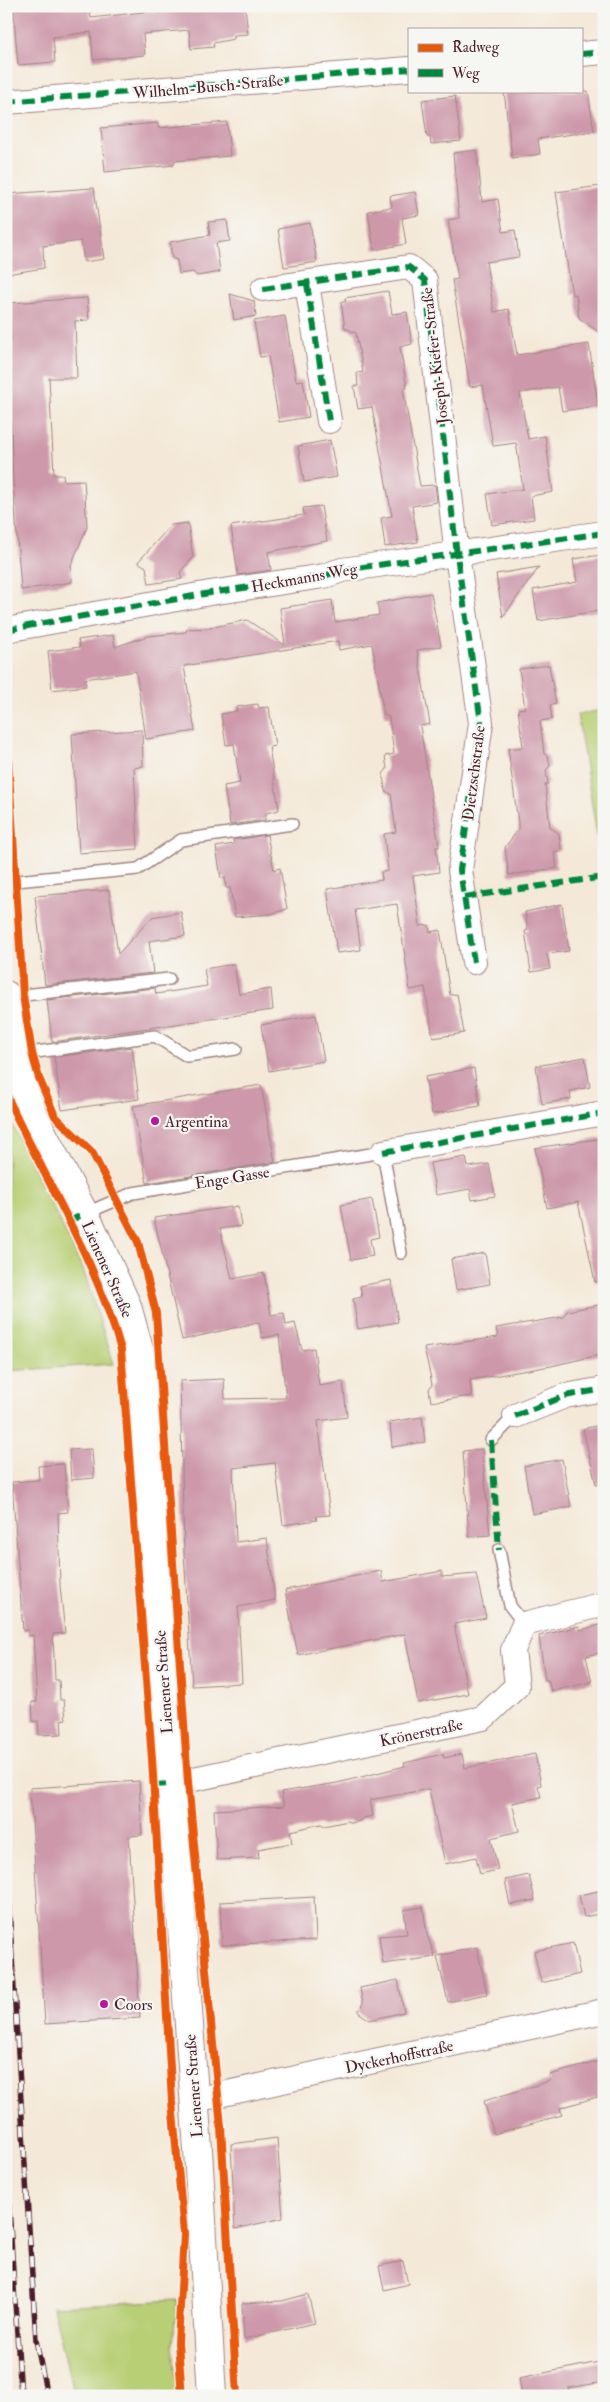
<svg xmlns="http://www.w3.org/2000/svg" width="610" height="2402" font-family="'IM FELL Double Pica',serif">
	<rect width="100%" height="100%" fill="#f6f6f2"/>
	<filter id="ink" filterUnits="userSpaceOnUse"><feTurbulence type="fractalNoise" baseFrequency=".02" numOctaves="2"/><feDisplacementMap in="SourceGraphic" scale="10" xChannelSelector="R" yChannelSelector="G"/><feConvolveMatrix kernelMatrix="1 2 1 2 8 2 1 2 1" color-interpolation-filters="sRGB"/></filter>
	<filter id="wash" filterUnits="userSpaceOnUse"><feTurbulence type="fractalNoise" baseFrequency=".0096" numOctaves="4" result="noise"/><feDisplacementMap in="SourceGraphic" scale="20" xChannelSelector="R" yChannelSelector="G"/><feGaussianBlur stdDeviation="1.12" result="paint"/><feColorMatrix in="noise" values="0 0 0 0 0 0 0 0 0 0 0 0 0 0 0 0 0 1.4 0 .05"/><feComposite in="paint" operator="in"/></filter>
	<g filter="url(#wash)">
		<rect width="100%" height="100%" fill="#f4e9d8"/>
		<path fill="#b8cf74" stroke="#817750" d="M604,710V877L577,714Z
			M8,1116L83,1269L114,1364L6,1371Z
			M177,2300L173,2343L177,2396H74L53,2306Z"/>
		<g id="blocks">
			<path fill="#cd99aa" d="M13,6H89L91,18L196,6H245L248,34L234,35V39L213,43L214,47L191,49L189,30L143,34L145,55L93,60L91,32L53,37L55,62L18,65Z
				M504,91H588L594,131L538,139L540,154L512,158Z
				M455,96L461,141L431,144L430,137H427L422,100Z
				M227,122L230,156L174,161V165L105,172L101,128L158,123V128Z
				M477,150L482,202L498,199L503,232L515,230L519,257L486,262L494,312L509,309L517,355L589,344L598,406L562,411L558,387L520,393L528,439L545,436L553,492L531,496L534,519L492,525L487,494L523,489L516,443L493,446L483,385L470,387L452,280L458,279L448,220L459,218L453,153Z
				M601,186L604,205V336L579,318L576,294L572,295L556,192Z
				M94,188L104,259L84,262L81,241L43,246L44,268L6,274V194Z
				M415,192L419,215L402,218L406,244L374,250L368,211L392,207L390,196Z
				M227,220L230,241L216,243L220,272L197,276L193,272L179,274L177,260L172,258L170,242L210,235L208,222Z
				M310,223L317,262L284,267L278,229Z
				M388,291L392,314L407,312L412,344L400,347L407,388L403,389L420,486L435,485L437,502L412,506L418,542L385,547L381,518L392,516L372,407L358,409L354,386H358L357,373L363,372L356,333L345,328L341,302L346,301L345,298Z
				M230,294L254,301L256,316L234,320Z
				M87,298L89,320L75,321L77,378H49L54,475H63L64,481L84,480L87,527L71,565L72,582L21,590L13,481L8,342H11L9,303Z
				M285,316L296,381L303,380L309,417L279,422L268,356L260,357L254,321Z
				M330,440L337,477L304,482L298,446Z
				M321,506L327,541L268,552L271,570L238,575L231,526L304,515L303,508Z
				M188,523L193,558L180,572L182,579L149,584L146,567L138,562L171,525Z
				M602,555L604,610L538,621L533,590L577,582L573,559Z
				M539,567L503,617L496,574Z
				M431,593L441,646L417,650L430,724L420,726L439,847H436L439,872L413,876L420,926L429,925L430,932L440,930L450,995L457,994L464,1033L433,1038L425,987L410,990L397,904L355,910L361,950L337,953L327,889L382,880L381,872L388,871L384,834L396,832L391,794L385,791L383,774L387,769L385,756L394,754L389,717L384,715L372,644L339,650L338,641L184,666L195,731L146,739L136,671L85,679L86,686L52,690L48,651L80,647L78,640L113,635L115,647L148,636L186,632L187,629L209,628L247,620L285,645L280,608L332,600L335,622L379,615L377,603Z
				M549,665L556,704L550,705L552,719L540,721L544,754L548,756L550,766L546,770L548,784H545L550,827L559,834L561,850L554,852L557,868L509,875L505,847L518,830V822L508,749L523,747L518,709L525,708L519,669Z
				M258,704L259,708L269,707L275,746L269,747L279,810L266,813L265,820L230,825L224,786L240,783L234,744L226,745L221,714L237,711L236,707Z
				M142,730L143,766L134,768L138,849L79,853L72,734Z
				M267,835L274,870L280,868L287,909L271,914L235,917L230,888H226L225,877L221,878L216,847L234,844L233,840Z
				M109,890L118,954L152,917L181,912L185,936L149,941L153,973L45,985L35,896Z
				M562,904L569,951L547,954L550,969L531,972L525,931L528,930L525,912Z
				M234,964L239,994L271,989L273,1010L52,1042L47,1000L155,988L156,994L207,986L204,969Z
				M316,1015L324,1061L269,1071L261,1025Z
				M132,1047L139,1099L62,1110L54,1057Z
				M585,1057L590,1087L570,1091L571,1099L542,1104L536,1066Z
				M474,1068L480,1106L432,1114L425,1077Z
				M261,1085L275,1162L147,1183L133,1106Z
				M604,1138V1281L595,1282L578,1202L547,1208L535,1148Z
				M466,1157L468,1167L489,1164L495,1196L472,1200L470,1189L436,1195L430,1163Z
				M372,1199L379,1237L370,1239L373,1256L351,1260L341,1205Z
				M238,1206L241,1226L220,1229L232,1279L264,1273L271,1315L284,1313L286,1325L295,1323L302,1350L314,1348L319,1386L343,1382L347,1417L318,1421L330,1515L316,1516L317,1520L283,1525L275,1463L233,1468L236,1542L267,1538L275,1600L238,1607L242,1683L192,1686L184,1552L180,1381L224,1379L225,1399L286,1398L279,1335L262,1338L259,1322L182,1340L154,1218Z
				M485,1253L490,1284L456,1290L451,1259Z
				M391,1280L398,1322L358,1329L353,1299L362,1297L360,1286Z
				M604,1304V1354L551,1366L470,1380L472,1396L431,1402L429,1389L432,1385L430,1374L424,1348L498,1337L496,1328L563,1317L567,1311Z
				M422,1417L425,1442L392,1447L390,1422Z
				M604,1424V1483L596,1484L583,1429Z
				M92,1449L94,1478L71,1480L69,1450Z
				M482,1449L490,1535L469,1537L463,1451Z
				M562,1459L571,1507L532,1514L524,1466Z
				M64,1464L68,1512L58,1513L60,1586L65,1633L53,1634L55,1680H59L60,1700H64L66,1719L61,1720L62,1734L39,1735L38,1721L33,1722L32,1702H37L33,1635L28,1636V1630L23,1631L12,1482L39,1480L38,1466Z
				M381,1571L383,1582L442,1571V1577L476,1574L486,1618L454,1624L468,1694L418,1703L405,1634L298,1655L285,1590Z
				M604,1624V1652L586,1656L592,1682L551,1691L548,1680H545L539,1636L579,1626L580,1630Z
				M443,1754L444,1758L462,1754L465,1768L535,1754L541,1785L538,1786L541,1797L512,1803L519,1831L491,1838L498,1870L480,1874L476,1857L445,1864L429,1789L370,1800L373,1816L363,1818L360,1821L352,1823L348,1821L324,1826L321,1824L290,1831L292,1843L258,1849L259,1858L217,1860L214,1810L284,1806L281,1792L337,1783L405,1766L404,1763Z
				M139,1781L142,1835L129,1836L140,2018L45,2024L30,1788Z
				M529,1875L535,1900L510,1905L505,1880Z
				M599,1891L600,1895L604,1894V1913L584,1917L579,1895Z
				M314,1897L316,1940L222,1945L220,1902Z
				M423,1907L427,1935L435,1957L383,1964L379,1936L407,1934L404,1910Z
				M573,1943L580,1974L541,1983L534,1951Z
				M477,1947L487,1994L448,2002L437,1956Z
				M398,1980L404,2012L370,2020L358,2012L363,2003L360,1988Z
				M604,2060V2095L560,2108L562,2115L494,2134L484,2101L550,2081L549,2075Z
				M277,2138L283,2218L235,2229L231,2144Z
				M403,2261L408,2284L384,2290L379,2266Z
				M308,2294L315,2323L244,2339L242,2303L282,2301Z
				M604,2361V2382L568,2388L570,2396H522L519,2378Z"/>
		</g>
	</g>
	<g filter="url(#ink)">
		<use href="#blocks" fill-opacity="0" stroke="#9f8482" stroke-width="1"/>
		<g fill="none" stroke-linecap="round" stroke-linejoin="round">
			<g stroke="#9f8482" stroke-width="14">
				<path id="service" d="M6,882L138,869L181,840L292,824
					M6,997L169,979
					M14,1055L155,1036L187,1056L236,1049
					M84,1214L133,1193L383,1152L401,1253
					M491,1440L515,1416
					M499,1550L510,1606L524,1624"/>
			</g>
			<g stroke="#9f8482" stroke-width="26">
				<path id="minor" d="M581,54L604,52
					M6,102L409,69
					M307,284L329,421
					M263,289L409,267L425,280L457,555L481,723L460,870L474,962
					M6,630L210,593L324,576L342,570L604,533
					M383,1152L604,1113
					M515,1416L565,1396L604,1389
					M170,1784L483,1718L517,1686L513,1650L524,1624L604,1604
					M195,2100L604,2011"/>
			</g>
			<g stroke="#9f8482" stroke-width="30">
				<path id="tertiary" d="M6,995L14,1055L22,1086L33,1115L92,1229L127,1306L141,1357L198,2150L212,2396"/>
			</g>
			<use href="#service" stroke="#fff" stroke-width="11"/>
			<use href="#minor" stroke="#fff" stroke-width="24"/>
			<use href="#tertiary" stroke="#fff" stroke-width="28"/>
			<g stroke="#4a1f2b" stroke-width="5.5">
				<path id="rail" d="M6,1861L36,2340L47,2396
					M6,2161L21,2396"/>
			</g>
			<use href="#rail" stroke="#f6f6f2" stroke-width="4" stroke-dasharray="11" stroke-linecap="butt"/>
			<path stroke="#00873e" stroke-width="6" stroke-dasharray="12 6" stroke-linecap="butt" d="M581,54L604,52
				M6,102L409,69
				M307,284L329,421
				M263,289L409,267L425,280L457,555L481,723L460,870L474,962
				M6,630L210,593L324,576L342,570L604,533
				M464,897L604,877
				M383,1152L604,1113
				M69,1221L84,1214
				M515,1416L565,1396L604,1389
				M491,1440L499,1550
				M154,1785L170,1784"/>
			<g stroke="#f6f6f2" stroke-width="11">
				<path id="cycleway" d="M6,725L23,995L32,1053L39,1078L55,1116L92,1152L138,1242L156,1313L188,1782L221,2127L237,2396
					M6,1094C44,1179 96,1259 121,1350L152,1759L172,2102L184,2234L178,2343L182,2396"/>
			</g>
			<use href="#cycleway" stroke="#e8590c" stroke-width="8"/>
		</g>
	</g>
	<g fill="#b5179e" stroke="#f6f6f2" stroke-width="2">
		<circle cx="155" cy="1121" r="5"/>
		<circle cx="104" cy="2004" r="5"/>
	</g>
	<g text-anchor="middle" stroke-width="4.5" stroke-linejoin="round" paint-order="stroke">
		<g font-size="16" fill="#4a1f2b" stroke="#f6f6f2">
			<text transform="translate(208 86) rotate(-5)" y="6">Wilhelm-Busch-Straße</text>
			<text transform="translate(434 356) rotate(-97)" y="6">Joseph-Kiefer-Straße</text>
			<text transform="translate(304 577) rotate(-10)" y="6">Heckmanns Weg</text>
			<text transform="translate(473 773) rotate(-83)" y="6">Dietzschstraße</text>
			<text transform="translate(232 1177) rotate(-9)" y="6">Enge Gasse</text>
			<text transform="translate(108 1269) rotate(66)" y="6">Lienener Straße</text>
			<text transform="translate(163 1682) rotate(-94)" y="6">Lienener Straße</text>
			<text transform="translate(421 1732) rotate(-12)" y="6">Krönerstraße</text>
			<text transform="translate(399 2056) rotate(-12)" y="6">Dyckerhoffstraße</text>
			<text transform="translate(193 2086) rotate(-94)" y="6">Lienener Straße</text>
		</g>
		<g font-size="16" fill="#4a1f2b" stroke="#f6f6f2" text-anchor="start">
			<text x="165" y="1127">Argentina</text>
			<text x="114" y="2010">Coors</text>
		</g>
	</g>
	<rect width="610" height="2402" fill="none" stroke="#f6f6f2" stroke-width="25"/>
	<rect x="408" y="28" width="175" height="65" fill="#f6f6f2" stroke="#b1a0a2"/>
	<rect x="418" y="44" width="25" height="8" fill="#e8590c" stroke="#b1a0a2"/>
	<text x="452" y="52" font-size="15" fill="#4a1f2b">Radweg</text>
	<rect x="418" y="69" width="25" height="8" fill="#00873e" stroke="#b1a0a2"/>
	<text x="452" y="78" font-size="15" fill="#4a1f2b">Weg</text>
</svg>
